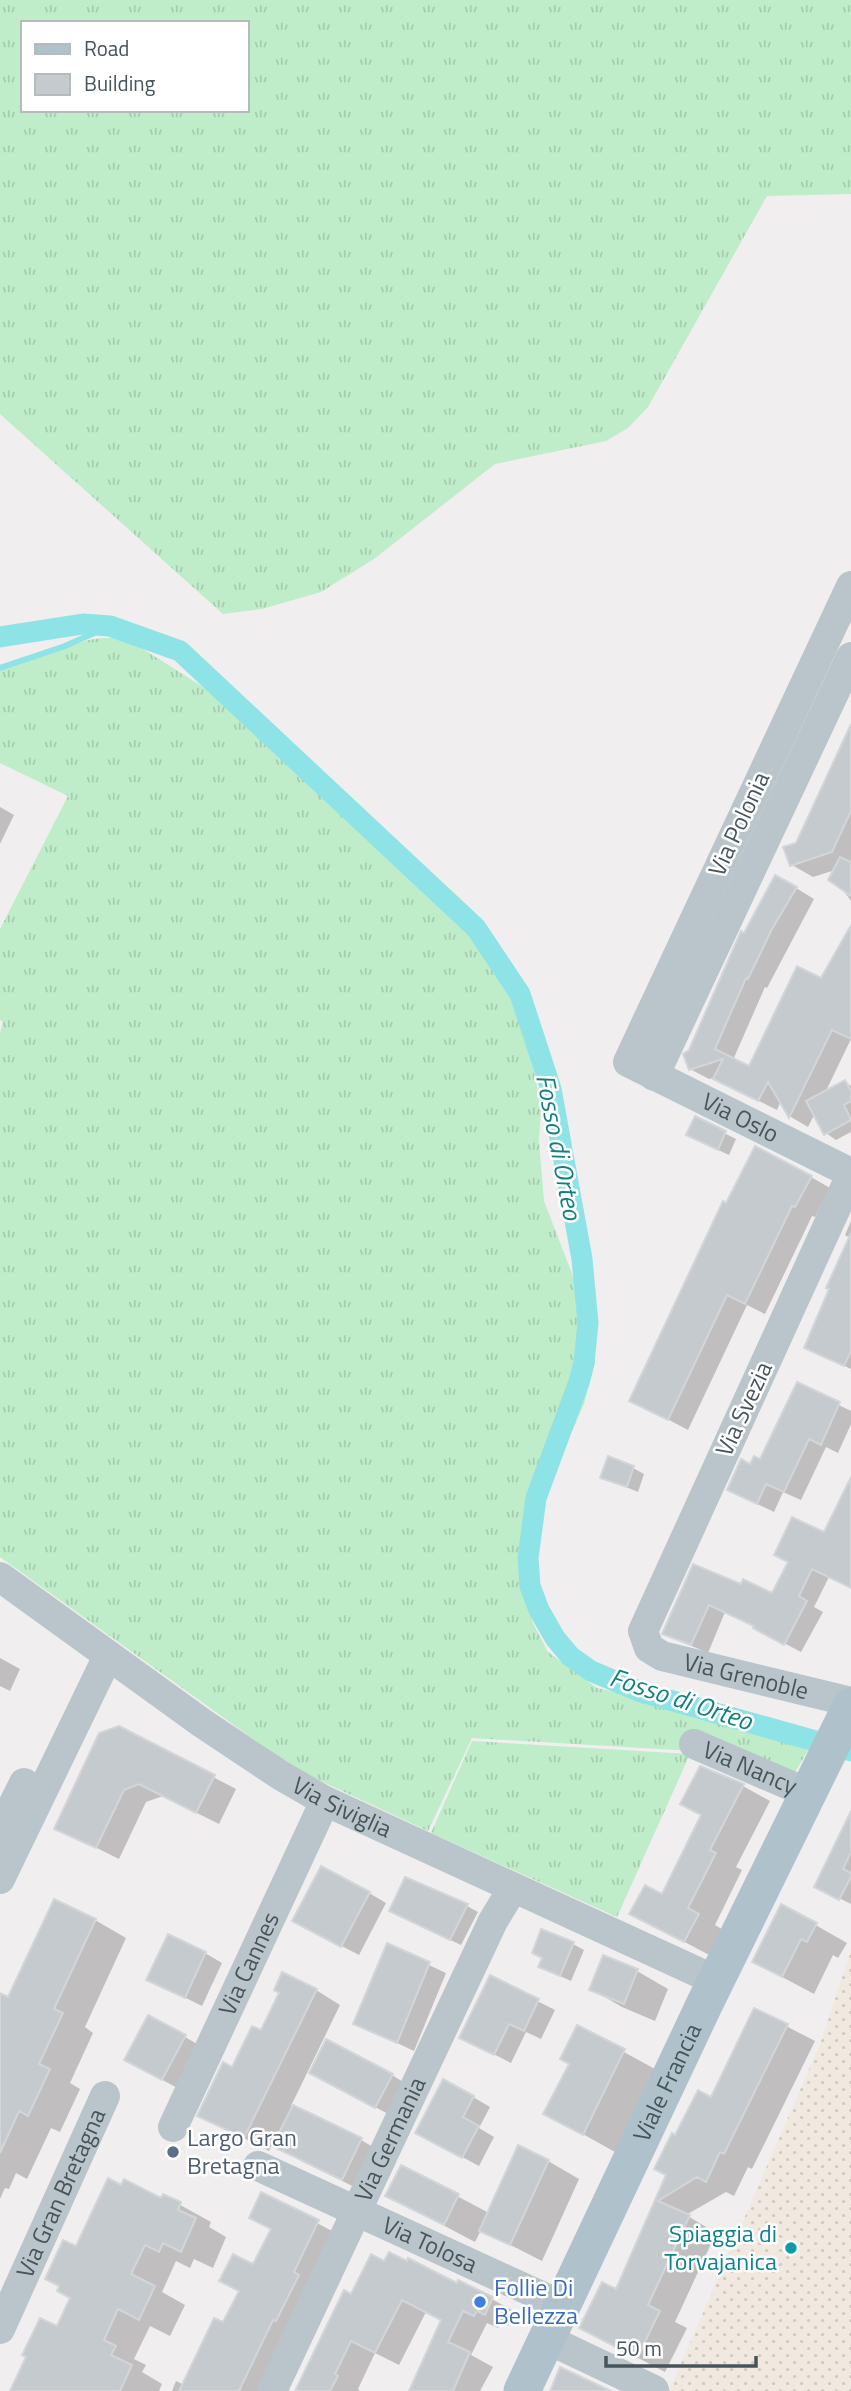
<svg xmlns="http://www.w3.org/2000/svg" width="851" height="2391" font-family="'Titillium Web',sans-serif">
	<defs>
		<pattern id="grass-tufts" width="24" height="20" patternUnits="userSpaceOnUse" patternTransform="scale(1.75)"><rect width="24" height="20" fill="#bfecc9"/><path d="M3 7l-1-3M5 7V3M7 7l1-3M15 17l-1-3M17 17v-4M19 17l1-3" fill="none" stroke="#a6ccaf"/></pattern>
		<pattern id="sand-dots" width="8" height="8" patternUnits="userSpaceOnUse" patternTransform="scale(1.75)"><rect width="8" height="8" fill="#f1e9e0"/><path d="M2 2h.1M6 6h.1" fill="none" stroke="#d0cac2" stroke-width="1.8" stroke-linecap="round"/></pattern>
	</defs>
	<rect width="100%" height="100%" fill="#f1eeef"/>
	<path fill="url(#grass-tufts)" fill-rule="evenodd" d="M0,0H851V194L767,196L648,407L628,428L606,441L495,464L374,559L321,592L262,609L223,614L0,414ZM23,23H247V110H23Z
		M102,638H116L132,642L222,699L257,728L300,753L386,831L432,892L475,935L506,983L527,1033L541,1108L539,1141L544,1201L591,1323L595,1342V1363L584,1404L537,1510L528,1547L524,1595L533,1623L548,1652L597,1688L677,1706L811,1745L790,1781L693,1751L472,1738L428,1831L295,1769L0,1557V1033L3,1022L0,1020V929L68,796L0,763V671L88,640Z
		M472,1741L690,1754L617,1917L431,1833Z"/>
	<path fill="url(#sand-dots)" d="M851,1950V2391H669L820,2044Z"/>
	<path fill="#0003" d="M851,729V901L841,887L835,870L813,877L792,865L797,845Z
		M0,807L14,815L0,844Z
		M796,888L814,899L767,988L765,987L733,1060L749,1068L822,981L851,951V1039L825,1093L845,1082L851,1086V1132L836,1140L826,1133L815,1113L808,1127L791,1117L781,1101L777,1110L714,1078L709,1079L690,1069L691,1052L745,935Z
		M696,1119L736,1139L729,1155L699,1141Z
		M811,1177L830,1188L815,1217L812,1216L765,1314L747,1305L688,1430L631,1400Z
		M851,1221V1369L806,1347L850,1238L845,1235Z
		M798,1385L851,1411V1424L838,1453L826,1447L801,1500L783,1492L774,1512L745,1498L751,1466L761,1461Z
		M633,1468L644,1474L638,1492L602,1477Z
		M851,1481V1587L829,1577L814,1607L823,1612L801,1652L725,1612L708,1653L680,1641L694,1566L741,1587L773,1595L825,1535Z
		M0,1658L20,1669L10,1691L0,1686Z
		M119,1728L236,1789L219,1824L163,1796L146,1802L119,1859L57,1828Z
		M743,1786L770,1801L736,1867L742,1870L715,1925L725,1931L711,1956L632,1914L662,1897Z
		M851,1828V1904L827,1892Z
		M369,1893L386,1903L359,1955L311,1930Z
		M467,1906L478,1912L461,1945L402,1917Z
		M782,1906L847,1943L838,1958L833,1955L814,1994L754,1962Z
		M95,1920L126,1938L85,2027L93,2033L70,2083L80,2089L60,2132L51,2128L27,2179L16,2173L9,2189L5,2188L0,2199V1995L9,1999Z
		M573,1944L584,1950L571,1981L551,1972L544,1958Z
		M388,1946L446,1973L414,2051L355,2023Z
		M205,1953L222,1963L202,2006L148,1979Z
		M637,1971L668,1989L655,2021L622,2007L591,1989Z
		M490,1977L555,2010L541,2039L526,2032L511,2063L478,2046Z
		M316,1990L340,2005L291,2106L361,2140L392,2158L373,2196L305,2163L272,2144L269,2151L200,2115L262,2032Z
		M755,2010L815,2041L752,2169L748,2167L734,2196L726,2192L686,2215L716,2233L675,2322L687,2328L665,2372L581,2328L617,2291L668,2175L676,2138L712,2099Z
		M578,2027L655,2069L615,2152L545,2113L571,2064Z
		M185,2037L216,2055L194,2097L157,2077Z
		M392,2075L408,2085L392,2116L328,2082Z
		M473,2097L490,2107L479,2128L494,2137L479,2166L434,2142Z
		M548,2161L579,2179L542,2261L481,2230L475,2242L388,2196L402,2167L489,2213Z
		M262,2194L349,2240L278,2391H172L176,2381L184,2385L224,2325L273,2230Z
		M164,2196L211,2222L209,2227L226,2237L213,2268L194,2259L190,2268L176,2261L162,2292L185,2305L170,2336L150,2326L134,2359L146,2365L142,2372L162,2384L159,2391H12L58,2328L72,2298L76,2248L162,2200Z
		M385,2264L458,2285L459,2282L516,2312L508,2326L501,2323L498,2328L487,2323L471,2355L493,2367L480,2391H408L410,2387L412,2388L443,2321L426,2312L399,2365L375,2353L358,2389L360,2391H297L352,2296Z"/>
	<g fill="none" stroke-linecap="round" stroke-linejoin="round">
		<path stroke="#8ee3e7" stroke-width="6" d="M0,668L65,646L110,626"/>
		<path stroke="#8ee3e7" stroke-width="21" d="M0,637L83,624L110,626L180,651L476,928L520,994L551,1089L582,1259L588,1323L584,1363L579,1382L536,1498L528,1558L530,1586L539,1610L555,1638L570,1656L591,1671L641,1692L851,1751"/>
	</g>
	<path fill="#c5cace" stroke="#d2d6d9" stroke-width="2" d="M851,724V811L832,852L790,866L783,847L796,843Z
		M840,857L851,862V896L828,880Z
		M775,875L797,887L772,929L748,979L746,978L715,1049L749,1066L797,966L821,978L851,925V1039L832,1030L789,1118L768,1082L758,1101L713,1079L723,1059L689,1070L683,1054L689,1050L741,931L744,933Z
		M845,1080L851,1091V1101L844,1105L851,1120L824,1135L806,1101Z
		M695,1116L726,1131L718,1150L686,1135Z
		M755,1146L812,1176L795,1207L792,1206L745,1304L727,1295L668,1420L629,1401L723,1201L726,1203Z
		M851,1233V1351L844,1366L804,1348L829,1289L826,1288Z
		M797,1382L840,1402L821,1445L809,1439L784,1492L766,1484L757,1504L727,1490L741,1459L750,1464L754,1456L760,1459Z
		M608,1456L634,1466L627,1487L600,1478Z
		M851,1477V1588L812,1569L799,1596L807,1601L784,1645L753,1628L754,1626L709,1605L691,1645L662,1634L693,1564L741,1584L743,1579L772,1593L788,1562L774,1555L792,1517L824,1532Z
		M119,1726L215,1775L196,1813L139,1784L124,1790L96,1848L54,1829L99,1733Z
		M700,1766L744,1784L710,1850L716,1853L688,1908L699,1914L684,1942L629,1914L645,1885L662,1894L701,1815L680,1804Z
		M851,1811V1852L843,1869L851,1873V1877L839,1900L814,1887Z
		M321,1866L370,1892L341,1947L292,1921Z
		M405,1877L468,1904L450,1940L389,1911Z
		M54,1899L96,1919L54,2009L63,2013L39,2064L50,2069L28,2116L19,2111L0,2153V1993L8,1997Z
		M781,1904L817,1923L807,1942L801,1939L782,1977L752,1962Z
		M541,1929L574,1942L560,1976L538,1967L542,1958L532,1953Z
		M168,1934L206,1952L185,1998L146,1980Z
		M387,1943L430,1962L397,2043L353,2024Z
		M603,1955L638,1969L624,2004L589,1990Z
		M282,1972L317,1989L244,2138L197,2116L223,2062L232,2067L252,2026L261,2030L279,1993L274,1990Z
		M490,1975L539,1999L524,2031L509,2024L494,2055L459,2038Z
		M754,2008L788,2024L724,2154L720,2152L706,2182L697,2177L658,2201L690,2215L648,2305L660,2311L637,2358L579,2328L602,2282L616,2289L666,2175L654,2169L672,2133L675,2135L698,2090L711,2097Z
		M148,2015L186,2035L162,2080L124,2060Z
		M577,2025L625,2049L583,2135L543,2114L569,2064L560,2059Z
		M326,2039L393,2074L375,2108L309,2073Z
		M443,2079L474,2096L463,2117L479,2126L462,2158L415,2133Z
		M293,2105L362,2138L342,2180L272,2146Z
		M518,2145L549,2160L510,2245L479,2231Z
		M401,2165L459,2194L444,2225L385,2196Z
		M108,2178L121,2185L124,2179L161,2198L163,2194L181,2202L178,2210L196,2218L181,2252L163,2243L159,2252L145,2245L131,2274L155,2286L139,2320L118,2309L104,2340L116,2346L111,2355L132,2365L120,2391H10L26,2357L22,2355L40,2318L57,2326L70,2298L57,2291L59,2286L45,2279L63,2240L76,2246Z
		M261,2192L319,2220L294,2272L299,2275L276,2321L273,2320L239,2391H179L214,2318L223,2322L239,2291L219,2281L233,2254L253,2264L271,2229L249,2218Z
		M389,2252L407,2261L408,2258L457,2283L458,2280L493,2297L485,2315L477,2311L474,2316L463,2311L448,2342L470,2352L453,2391H409L441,2320L402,2300L375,2353L351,2341L335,2374L338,2376L330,2391H295L344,2290L351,2294L371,2254L384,2261Z
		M560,2367L611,2391H550Z"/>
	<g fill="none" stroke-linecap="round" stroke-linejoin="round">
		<g stroke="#bac5cb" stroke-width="30">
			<path id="s1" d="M851,586L628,1062L851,1173"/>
			<path d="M654,1076L851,657"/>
			<path id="s2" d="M851,1175L643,1631L649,1648L662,1656L851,1702"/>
			<path id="s3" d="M0,1577L202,1723L280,1775L325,1801L717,1981"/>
			<path id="s4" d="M694,1744L808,1793"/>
			<path d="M0,1831L24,1783"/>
			<path d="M0,1879L108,1656"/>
			<path id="s5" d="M173,2127L325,1801"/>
			<path id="s6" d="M258,2166L563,2306"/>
			<path id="s7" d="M0,2329L105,2096"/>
			<path d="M547,2339L654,2390"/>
			<path id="s8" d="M272,2391L493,1921L513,1888"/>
		</g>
		<path stroke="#afc2cc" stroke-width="37" id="s9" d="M522,2391L705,2003L851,1706"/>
	</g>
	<circle fill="#5c6f8a" stroke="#fff" stroke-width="2.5" cx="173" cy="2152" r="7"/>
	<circle fill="#0f9aa8" stroke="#fff" stroke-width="2.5" cx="791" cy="2248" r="7"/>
	<circle fill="#3f7fe0" stroke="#fff" stroke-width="2.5" cx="480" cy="2302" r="7"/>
	<g text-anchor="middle" stroke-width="5" stroke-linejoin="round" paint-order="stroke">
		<g font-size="24" fill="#47555b" stroke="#fff">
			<text transform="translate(739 824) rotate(-65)" y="8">Via Polonia</text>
			<text dy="8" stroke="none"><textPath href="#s1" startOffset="651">Via Oslo</textPath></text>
			<text transform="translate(744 1409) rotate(-65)" y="8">Via Svezia</text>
			<text dy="8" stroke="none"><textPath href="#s2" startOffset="621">Via Grenoble</textPath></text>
			<text dy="8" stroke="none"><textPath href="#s4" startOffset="61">Via Nancy</textPath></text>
			<text dy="8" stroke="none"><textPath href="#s3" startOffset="413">Via Siviglia</textPath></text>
			<text dy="8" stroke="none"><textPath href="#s5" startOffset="180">Via Cannes</textPath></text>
			<text dy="8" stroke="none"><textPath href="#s9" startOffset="341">Viale Francia</textPath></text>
			<text dy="8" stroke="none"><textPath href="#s8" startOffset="278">Via Germania</textPath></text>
			<text dy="8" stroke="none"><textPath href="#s7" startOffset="149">Via Gran Bretagna</textPath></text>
			<text dy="8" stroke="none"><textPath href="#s6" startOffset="189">Via Tolosa</textPath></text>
		</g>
		<g font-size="24" fill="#4e5e75" stroke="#fff" text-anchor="start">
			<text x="187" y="2146">Largo Gran<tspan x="187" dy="28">Bretagna</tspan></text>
		</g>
		<g font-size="24" fill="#0d838f" stroke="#fff" text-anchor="end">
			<text x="777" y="2242">Spiaggia di<tspan x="777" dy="28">Torvajanica</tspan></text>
		</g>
		<g font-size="24" fill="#366cbe" stroke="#fff" text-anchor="start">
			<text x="494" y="2296">Follie Di<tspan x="494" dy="28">Bellezza</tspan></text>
		</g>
		<g font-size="26" font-style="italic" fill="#137f84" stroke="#fff">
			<text transform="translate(559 1147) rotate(79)" y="9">Fosso di Orteo</text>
			<text transform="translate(681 1699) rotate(18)" y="9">Fosso di Orteo</text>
		</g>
	</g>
	<rect x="21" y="21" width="228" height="91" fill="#ffffff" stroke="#b5bbbd" stroke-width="2"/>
	<rect x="35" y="44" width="35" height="10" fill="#afc2cc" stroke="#b5bbbd" stroke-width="2"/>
	<text x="84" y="56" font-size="21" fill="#47555b">Road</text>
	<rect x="35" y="74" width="35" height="21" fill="#c5cace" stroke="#b5bbbd" stroke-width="2"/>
	<text x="84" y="91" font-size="21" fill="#47555b">Building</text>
	<path d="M606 2356v10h150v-10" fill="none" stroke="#47555b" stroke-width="3.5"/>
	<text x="616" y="2356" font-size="21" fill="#47555b" stroke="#ffffff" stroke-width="5" paint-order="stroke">50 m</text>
</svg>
